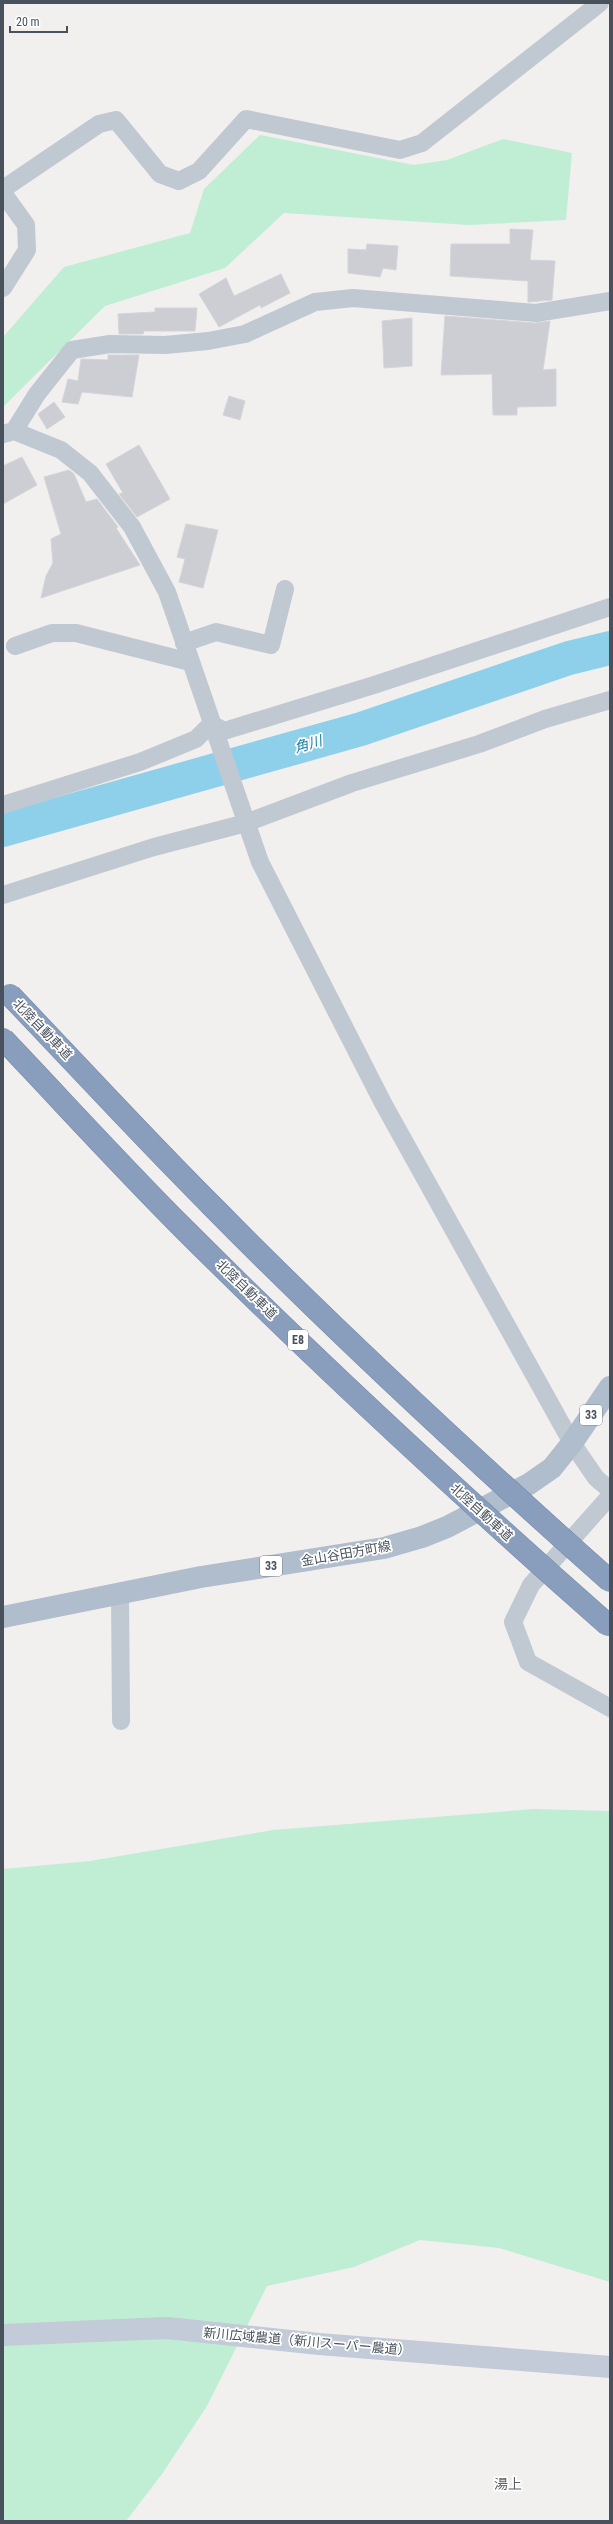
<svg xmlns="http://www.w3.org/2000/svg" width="613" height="2524" font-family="'Roboto Condensed','Noto Sans JP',sans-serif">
	<rect width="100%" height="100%" fill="#f2efef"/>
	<path fill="#bfeed4" d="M260,135L414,165L447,160L503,139L572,153L566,220L469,225L284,213L225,268L105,306L3,407V337L64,267L190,233L204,189Z
		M534,1809L610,1811V2282L499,2248L420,2240L354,2267L267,2286L207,2406L162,2474L126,2521H3V1869L90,1861L273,1830Z"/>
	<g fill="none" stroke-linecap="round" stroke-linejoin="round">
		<path stroke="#8ed0e9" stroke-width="34" d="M3,830L361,729L569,658L610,648"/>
	</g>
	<path fill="#ccced4" stroke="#d3d5da" d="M510,229L533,230L530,260L555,261L552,300L528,302V281L450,276L451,244H510Z
		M367,244L398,246L396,270L383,268L380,277L348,273V249L366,250Z
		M281,274L290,293L261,308L260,305L219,327L199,294L226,278L234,296Z
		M155,308H197L195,331H144L143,334H119L118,314L155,312Z
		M445,316L535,323L550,321L543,370L556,369V406L517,407V415H493L492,374L441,375Z
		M412,318V366L384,368L382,321Z
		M108,355H139L132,397L82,392L78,404L62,402L68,379L78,381L81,359L108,360Z
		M229,396L245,401L240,420L223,415Z
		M54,402L65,417L47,429L38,414Z
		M139,445L170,499L137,517L119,494L123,493L106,464Z
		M22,457L37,485L3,504V466Z
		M69,470L74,474L86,502L97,499L118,527L116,528L140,565L41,598L46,576L53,563L51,539L61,534L44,477Z
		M186,524L218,530L203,588L179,582L185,559L177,557Z"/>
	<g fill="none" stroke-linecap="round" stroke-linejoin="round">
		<path stroke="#c0c8d1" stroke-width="18" d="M3,189L99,124L116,120L160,174L179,181L199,171L246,119L400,150L422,143L600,3
			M3,193L26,225L27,250L3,288
			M14,431L37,394L72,350L110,344L165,345L208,341L245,334L315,302L353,298L536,313L610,301
			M3,434L14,431L61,450L90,473L132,527L167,592L260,862L383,1103L572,1443L596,1478L610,1490
			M184,643L216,632L271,645L285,589
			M15,646L52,633H76L190,662
			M3,805L140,762L196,739L211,724L224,731L374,685L610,607
			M3,895L154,847L246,823L352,783L479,744L545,719L610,700
			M610,1496L531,1585L513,1622L528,1662L610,1708
			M120,1593L121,1721"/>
		<path stroke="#c2cbd7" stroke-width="22" d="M3,2335L167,2328L319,2344L610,2367"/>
		<path stroke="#b0bdcd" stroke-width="22" d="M3,1617L201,1577L384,1548L422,1537L447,1527L529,1484L552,1468L572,1443L610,1387"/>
		<g stroke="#7489a8" stroke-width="23" stroke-linecap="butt">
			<path id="highway-bridge" d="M10,995C77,1065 143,1137 211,1205C340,1336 474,1460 610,1581
				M3,1039C63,1102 122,1167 184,1229C321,1366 463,1497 608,1625"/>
		</g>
		<use href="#highway-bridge" stroke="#899ebc" stroke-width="22"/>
	</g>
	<g text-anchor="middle" stroke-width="3.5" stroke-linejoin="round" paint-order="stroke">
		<g fill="#fff" stroke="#7f858d" stroke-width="1">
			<rect x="288" y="1330" width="20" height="20" rx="3"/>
			<rect x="580" y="1405" width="22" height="20" rx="3"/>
			<rect x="260" y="1556" width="22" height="20" rx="3"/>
		</g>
		<g font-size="12" font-weight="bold" fill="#48515c">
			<text x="298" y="1344">E8</text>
			<text x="591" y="1419">33</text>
			<text x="271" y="1570">33</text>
		</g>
		<g font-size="13" fill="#48515c" stroke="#fff">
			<text transform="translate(43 1029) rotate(46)" y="5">北陸自動車道</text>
			<text transform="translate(247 1289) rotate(44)" y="5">北陸自動車道</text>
			<text transform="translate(482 1512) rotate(42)" y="5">北陸自動車道</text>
			<text transform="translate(346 1553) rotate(-10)" y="5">金山谷田方町線</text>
			<text transform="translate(307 2341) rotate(5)" y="5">新川広域農道（新川スーパー農道）</text>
		</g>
		<g font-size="14" font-style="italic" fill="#117ca6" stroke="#fff">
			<text transform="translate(308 744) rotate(-16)" y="5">角川</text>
		</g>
		<g font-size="14" fill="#5c5f64" stroke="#fff">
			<text x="508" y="2489">湯上</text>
		</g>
	</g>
	<rect width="613" height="2524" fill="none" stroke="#48515c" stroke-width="8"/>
	<path d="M10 26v6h57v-6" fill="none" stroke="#48515c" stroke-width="2"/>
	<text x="16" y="26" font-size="12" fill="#48515c" stroke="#ffffff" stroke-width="3" paint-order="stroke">20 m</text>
</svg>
